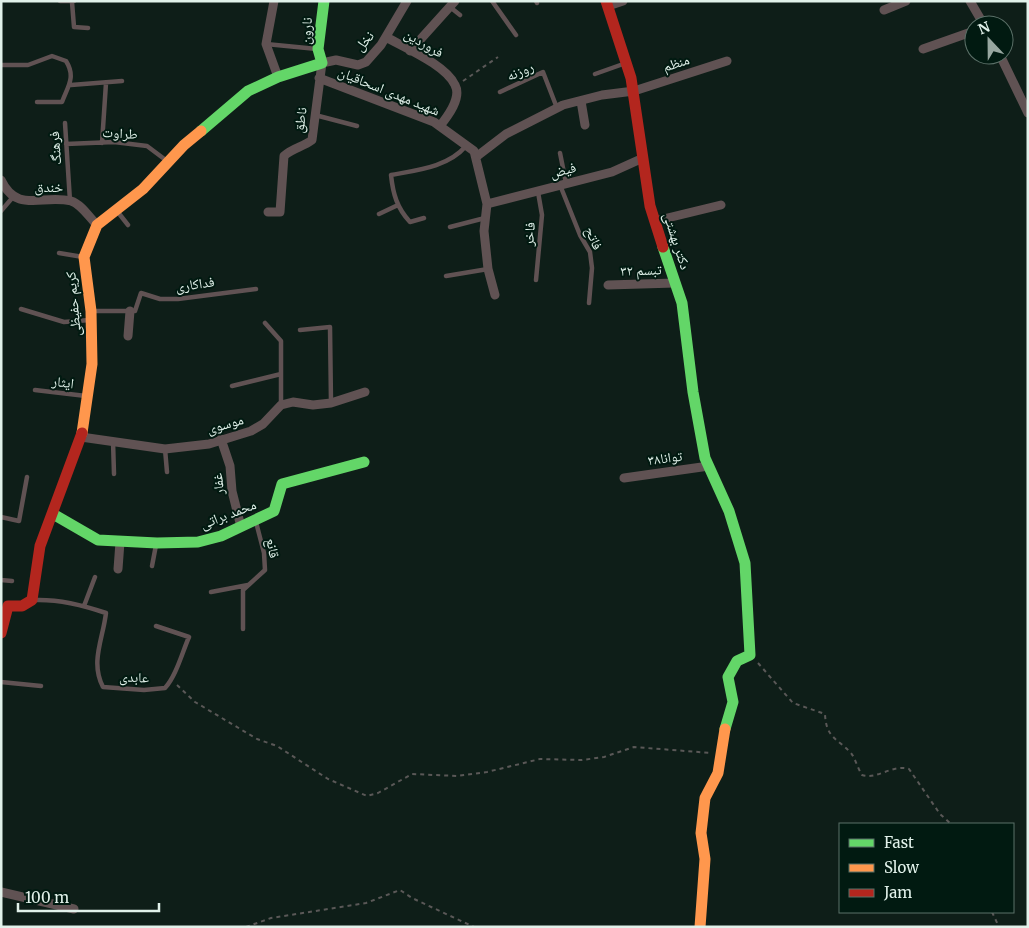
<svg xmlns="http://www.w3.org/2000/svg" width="1029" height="928" font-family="Merriweather,'Noto Naskh Arabic',serif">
	<rect width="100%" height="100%" fill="#0e1e18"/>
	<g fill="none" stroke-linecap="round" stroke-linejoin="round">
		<path stroke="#5a5857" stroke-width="2" stroke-dasharray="4 4" stroke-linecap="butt" d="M463,81L498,57
			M758,663L793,703L825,714C826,738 837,738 851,753C855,758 858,769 862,775C877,780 892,764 909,769L940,814L951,824
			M177,685L195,702L257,739L277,746L328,779L367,796L378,793L412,774L457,776L487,772L540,759L582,760L604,757L634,747L711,753
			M992,912L999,927
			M246,927L271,918L366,903L400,890L412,898L474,927"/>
		<path stroke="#605253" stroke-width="4.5" d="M60,1H74
			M492,1L516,35
			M536,1L537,3
			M72,2L74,27L88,28
			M450,7L460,15
			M266,44L317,49
			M1,65H28L52,56L66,61C76,77 68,86 62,102H37
			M595,74L626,63
			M71,85L122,81
			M500,92L543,72L557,108
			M315,115L357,126
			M65,123L70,201
			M102,143L106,83
			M66,144L114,142L147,146L167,161
			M560,153L566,183
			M560,185L580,235L590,252L592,268L589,303
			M1,211L13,197
			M117,211L128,225
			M379,214L398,205
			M424,218L410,222C397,208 393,194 391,175C418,170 448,167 466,146
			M450,227L485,218
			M59,253L83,257
			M446,276L488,269
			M536,280L542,215L538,192
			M21,309L64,322L90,320
			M92,311H135L141,293L160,299H178L256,289
			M265,323L281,341V405
			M300,330L330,327L331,403
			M232,386L281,374
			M35,390L86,396
			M113,441L114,474
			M165,449L167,472
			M1,517L19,521L27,477
			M152,566L156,545
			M1,580L12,581
			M211,592L248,585
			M34,600C58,599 83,605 106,613C103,639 90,662 103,687L144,690L165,688C176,676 182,653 189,637L156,626
			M84,606L95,577
			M243,629V590L265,570L264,553L256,522
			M1,682L41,686"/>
		<path stroke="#605253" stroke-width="9" d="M274,1L266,44L278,77
			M970,1L984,25
			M608,6L623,1
			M884,10L906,1
			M386,37C405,48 446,65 455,85C462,98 448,116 440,126
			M923,49L974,31
			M410,51L455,1
			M1000,55L1028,113
			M319,78L434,122L474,151L487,204L484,231L488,269L495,295
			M581,101L585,125
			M476,157L506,134L563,105L602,95L634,91L727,61
			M1,180C17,214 42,194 71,201C81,204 89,217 97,225
			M487,204L612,172L643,158
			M268,212H280L284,156C292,148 303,147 312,140L322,63L336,60L358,65L366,62L381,45L407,1
			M655,221L721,205
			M608,285L675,283
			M128,336L130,311
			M81,437L165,449L209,444L251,431L263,424L281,405L293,402L313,405L331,403L365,392
			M221,439L230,466L232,491L241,527
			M624,478L709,466
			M118,569L120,542
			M1,892L74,909"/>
		<path stroke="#63d668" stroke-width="11" d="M201,131L248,91L278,77L322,63L318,49L324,1
			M663,247L682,303L693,392L705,458L729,511L745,563L750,655L737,661L728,677L733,702L725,729
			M53,514L98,540L157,543L198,542L221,536L274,511L282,484L364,462"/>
		<path stroke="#ff974d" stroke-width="11" d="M82,433L92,364L91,311L84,257L97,225L143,189L184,145L201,131
			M700,927L705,859L701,833L705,798L718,773L725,729"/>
		<path stroke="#b3261e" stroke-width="11" d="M606,1L631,78L650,206L663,247
			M1,633L8,606H22L32,600L40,546L82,433"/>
	</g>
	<g text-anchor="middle" stroke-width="4" stroke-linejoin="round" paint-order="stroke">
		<g font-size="14" fill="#e1f1ea" stroke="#011a11">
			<text transform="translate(306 31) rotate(-86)" y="5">نارون</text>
			<text transform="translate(364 41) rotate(-49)" y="5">نخل</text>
			<text transform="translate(424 43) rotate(30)" y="5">فروردین</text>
			<text transform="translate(676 63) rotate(-18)" y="5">منظم</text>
			<text transform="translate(520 71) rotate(-23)" y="5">روزنه</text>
			<text transform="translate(389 91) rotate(22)" y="5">شهید مهدی اسحاقیان</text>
			<text transform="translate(300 120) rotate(-82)" y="5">ناطق</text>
			<text transform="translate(120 133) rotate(3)" y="5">طراوت</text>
			<text transform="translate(55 148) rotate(-94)" y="5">فرهنگ</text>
			<text transform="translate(563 170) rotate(-15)" y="5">فیض</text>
			<text transform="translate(49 187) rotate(1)" y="5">خندق</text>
			<text transform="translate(529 234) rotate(-85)" y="5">فاخر</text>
			<text transform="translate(594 238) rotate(66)" y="5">فاتح</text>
			<text transform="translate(677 241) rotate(72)" y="5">دکتر بهشتی</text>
			<text transform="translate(641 270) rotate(-2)" y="5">تبسم ۳۲</text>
			<text transform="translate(195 284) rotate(-8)" y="5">فداکاری</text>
			<text transform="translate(73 304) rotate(-95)" y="5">کریم حفیظی</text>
			<text transform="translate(63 382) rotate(7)" y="5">ایثار</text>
			<text transform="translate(225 424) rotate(-16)" y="5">موسوی</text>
			<text transform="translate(665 458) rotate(-8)" y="5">توانا۳۸</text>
			<text transform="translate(218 484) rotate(-96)" y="5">غفار</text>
			<text transform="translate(228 514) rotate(-21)" y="5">محمد براتی</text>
			<text transform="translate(273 548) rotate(79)" y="5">قانع</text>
			<text transform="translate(134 677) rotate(2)" y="5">عابدی</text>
		</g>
	</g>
	<rect width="1029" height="928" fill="none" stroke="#e1f1ea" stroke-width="5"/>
	<rect x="839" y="823" width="175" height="90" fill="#011a11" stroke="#5b7068"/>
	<rect x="849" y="839" width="25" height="8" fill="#63d668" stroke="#5b7068"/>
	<text x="884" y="848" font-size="15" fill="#e1f1ea">Fast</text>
	<rect x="849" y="864" width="25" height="8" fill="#ff974d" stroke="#5b7068"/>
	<text x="884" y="873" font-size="15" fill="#e1f1ea">Slow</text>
	<rect x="849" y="889" width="25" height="8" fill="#b3261e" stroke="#5b7068"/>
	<text x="884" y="898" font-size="15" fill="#e1f1ea">Jam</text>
	<g transform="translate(989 40) rotate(338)"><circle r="24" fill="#011a11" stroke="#5b7068"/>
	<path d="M0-4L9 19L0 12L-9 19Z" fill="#97a7a0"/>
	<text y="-8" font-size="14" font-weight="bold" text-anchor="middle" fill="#e1f1ea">N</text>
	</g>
	<path d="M18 903v8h141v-8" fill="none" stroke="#e1f1ea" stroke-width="2.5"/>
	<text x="25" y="903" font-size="15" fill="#e1f1ea" stroke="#011a11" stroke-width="4" paint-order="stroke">100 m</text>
</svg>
